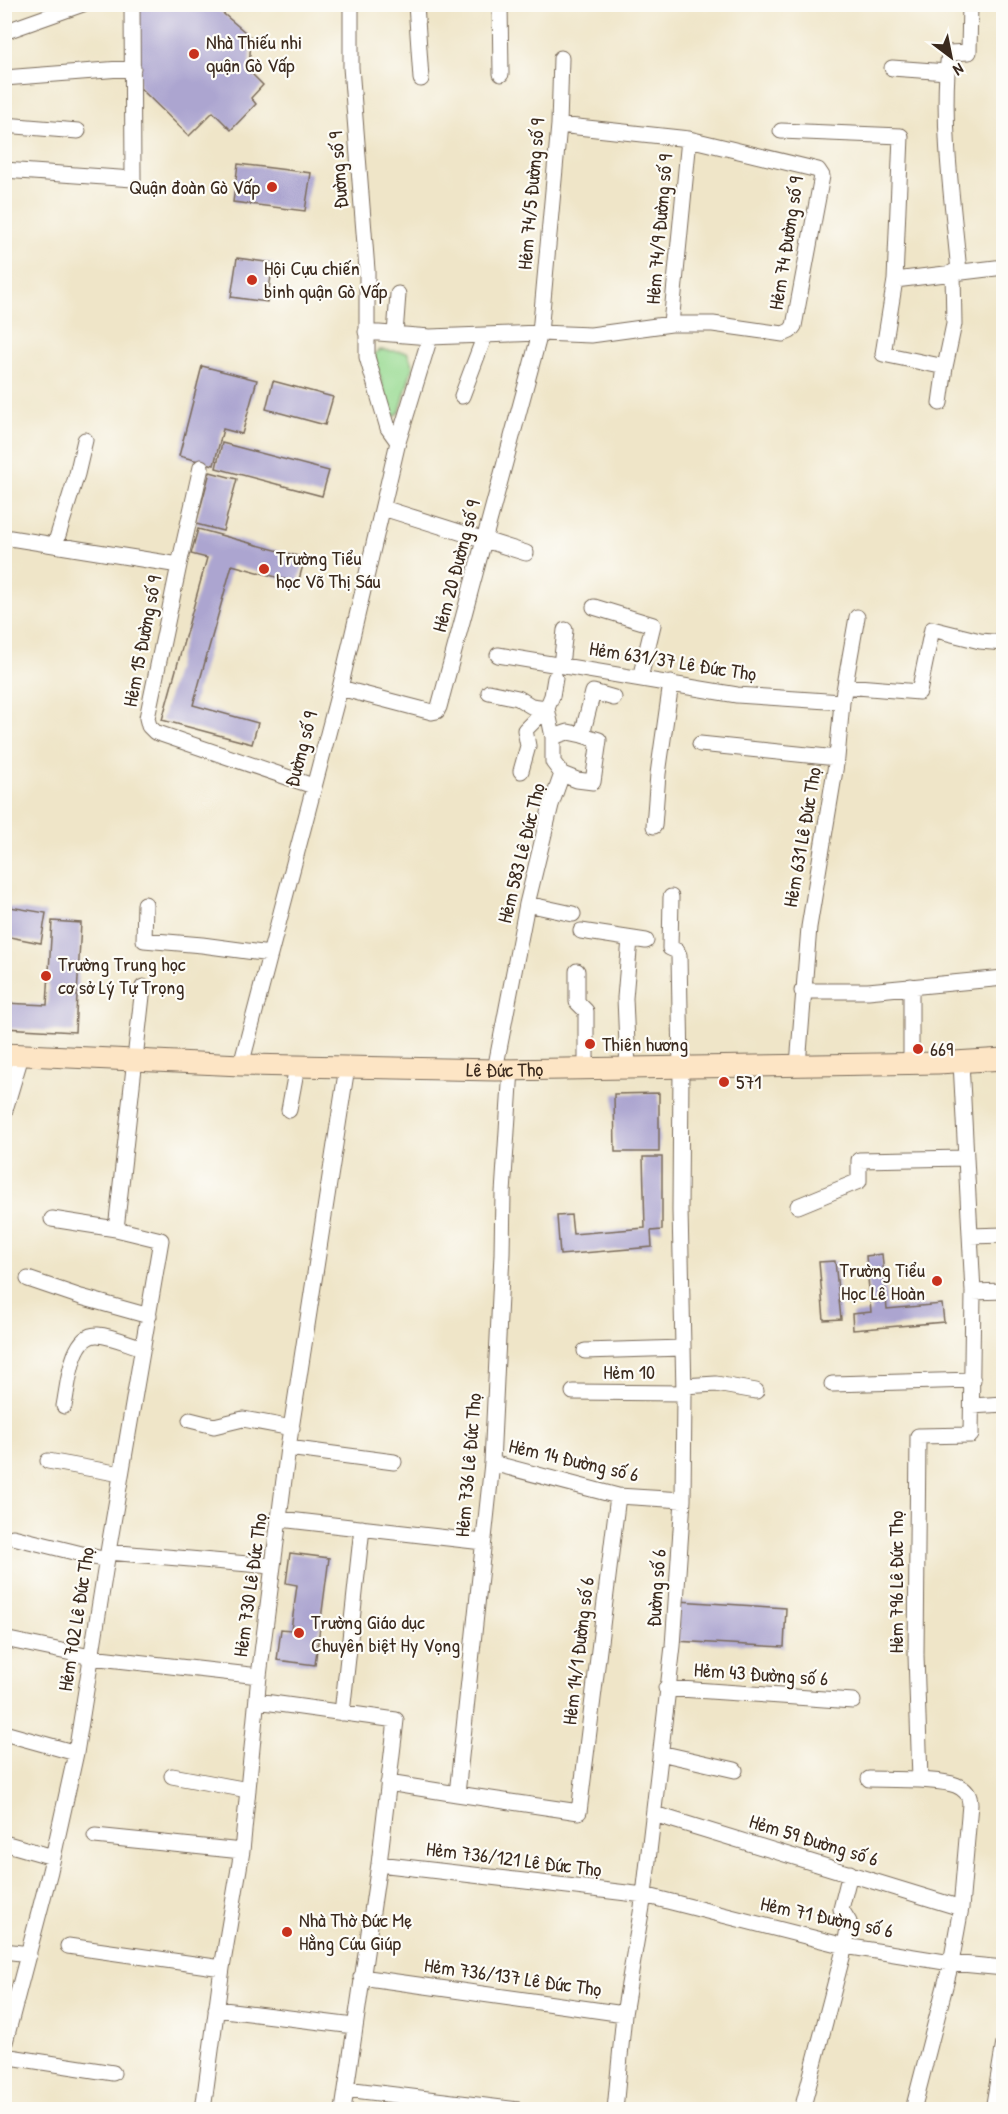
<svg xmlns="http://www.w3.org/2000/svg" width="1008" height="2114" font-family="'Patrick Hand',sans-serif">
	<rect width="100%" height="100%" fill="#fdfcf7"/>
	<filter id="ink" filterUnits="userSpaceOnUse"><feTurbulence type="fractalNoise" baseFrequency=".0167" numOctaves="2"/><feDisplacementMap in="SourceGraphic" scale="12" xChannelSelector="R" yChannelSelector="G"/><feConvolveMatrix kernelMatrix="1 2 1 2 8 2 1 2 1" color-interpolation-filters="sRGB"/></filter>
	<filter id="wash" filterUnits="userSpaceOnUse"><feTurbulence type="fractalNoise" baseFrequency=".008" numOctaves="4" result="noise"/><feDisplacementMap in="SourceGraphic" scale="24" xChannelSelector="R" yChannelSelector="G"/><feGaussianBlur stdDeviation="1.35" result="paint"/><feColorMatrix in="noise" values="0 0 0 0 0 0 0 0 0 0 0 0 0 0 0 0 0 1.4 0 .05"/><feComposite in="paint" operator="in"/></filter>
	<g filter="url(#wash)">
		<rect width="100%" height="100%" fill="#efe5c8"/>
		<path fill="#97da91" stroke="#698258" stroke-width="1.5" d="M380,350L407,352L413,365L400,411L395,416H391L374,355Z"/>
		<g id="blocks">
			<path fill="#aca5d0" d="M134,5H213L251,37L249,71L263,85L251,98L256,104L231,130L213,112L189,136L139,87Z
				M238,164L311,173L305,211L233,202Z
				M237,258L273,263L267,302L231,297Z
				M202,366L257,380L242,434L223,429L214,465L179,456Z
				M273,381L333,397L325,425L266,409Z
				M222,443L329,471L322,496L216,468Z
				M210,472L237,479L223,531L196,524Z
				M198,529L305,558L298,583L232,565L193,705L258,723L252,744L162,720L207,558L191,554Z
				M4,906L46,913L41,943L4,936Z
				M52,921L81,923L75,1032L4,1028V1003L47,1005Z
				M659,1093V1152H615L614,1094Z
				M643,1157H662V1230L651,1231L652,1247L560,1255L557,1216L571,1215L573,1234L645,1228Z
				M882,1254L887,1309L942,1304L944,1322L853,1330L852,1314L871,1312L866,1256Z
				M835,1261L841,1319L824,1320L819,1262Z
				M290,1553L329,1558L315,1665L277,1660L281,1629L291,1630L297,1585L286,1583Z
				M678,1601L786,1608L784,1647L675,1641Z"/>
		</g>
	</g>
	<g filter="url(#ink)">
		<use href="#blocks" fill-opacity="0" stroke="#7a6b5a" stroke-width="1.5"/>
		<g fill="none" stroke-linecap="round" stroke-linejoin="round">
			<g stroke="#7a6b5a" stroke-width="17">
				<path id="street" d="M416,4L421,79
					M500,4L501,74
					M4,32L83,4
					M892,68L947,72L949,53L969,52L970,4
					M947,72C943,139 953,205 959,272
					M4,78L133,68
					M4,125L78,131
					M781,131L901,136L895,280L883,354L945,367
					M4,170L133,179L132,4
					M895,280L1004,267
					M671,324L689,139
					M366,332L430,337L398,442
					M395,334L398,294
					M430,337L540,333L591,335L671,324H713L783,334L790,331L794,326L822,176L818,170L689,139L559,125
					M462,396L485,335
					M940,403L945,367L954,324L953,272
					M383,508L526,553
					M4,537L179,565L147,718L149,726L155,732L313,786
					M55,545L77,474L85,440
					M179,565L201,467
					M594,607L653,625L640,678
					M498,655L737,695L842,702
					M561,665L565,630
					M845,686L919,692L932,629L980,641L1004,643
					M340,688L432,712L437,711L439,707L540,333L559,125L561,58
					M489,692L518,698L531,706L547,708L553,737V762L562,774L551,805L527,904L495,1070
					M553,737L568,732L582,735L593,692L614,698
					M700,744L837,758
					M521,771L528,746L525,730L547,708L552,696L555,678
					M562,774L577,780L593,782L599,740L582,735
					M654,826L658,774L671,683
					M145,904L144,940L202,945L270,954
					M527,904L573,914
					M581,931L646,941
					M577,971V1002L586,1011V1068
					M802,991H868L1004,978
					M911,1063V986
					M241,1065L340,688L398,442L388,428L367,357V270L351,67V4
					M798,1065L809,927L837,758L842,702L857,617
					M628,1069L625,998L630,939
					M289,1110L297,1066
					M4,1113L21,1056
					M798,1206L859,1181V1160L966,1158
					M52,1219L116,1229
					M970,1236L1004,1235
					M28,1279L81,1297L149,1316
					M973,1292L1004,1291
					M585,1351L683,1348
					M832,1384L973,1380
					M684,1386L716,1384L756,1391
					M573,1392L684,1393
					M64,1406C68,1387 71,1333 98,1335C112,1336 129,1344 143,1348
					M972,1406L1004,1404
					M190,1420L214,1426L243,1419L292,1428
					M288,1448L394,1462
					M48,1461L121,1474
					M492,1463L618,1496L683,1500
					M280,1519L483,1542
					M13,1537L106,1560
					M108,1552L272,1566
					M4,1639L91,1657L259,1676
					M666,1688L853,1701
					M257,1701L396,1720L379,1864L343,2110
					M342,1713L362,1528
					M4,1733L76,1753
					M660,1753L735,1770
					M172,1776L248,1790
					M869,1779L920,1780
					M388,1783L457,1794L492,1463L502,1254L503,1193L511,1069
					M457,1794L579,1812L618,1496
					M654,1814L961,1908
					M95,1836L242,1851
					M4,1843L53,1857
					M379,1864L644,1895L845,1946L951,1963L1004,1968
					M68,1946L222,1968
					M4,1951L29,1954
					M361,1977L624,2014
					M216,2009L354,2026
					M4,2046L50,1871L76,1753L108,1552L161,1240L116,1229L143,987
					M4,2056L113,2073
					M346,2089L518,2110
					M203,2110L222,1968L242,1851L259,1676L288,1448L347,1067
					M615,2110L624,2014L644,1895L673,1646L683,1500L684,1393L680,1210L681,1066L679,955L677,951L670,948L671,897
					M802,2110L845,1946L849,1922L841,1909L850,1873
					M913,2110L951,1963L961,1908L970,1804C970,1780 937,1782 920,1780L916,1655L918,1436L971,1435L973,1292L961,1062
					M993,2110L1004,2043"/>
			</g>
			<g stroke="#7a6b5a" stroke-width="23">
				<g id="secondary">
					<path id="s1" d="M4,1054L241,1065L495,1070L938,1063L1004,1059"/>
				</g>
			</g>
			<use href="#street" stroke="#fff" stroke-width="15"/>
			<use href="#secondary" stroke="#fde5c5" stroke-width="21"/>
		</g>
	</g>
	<g fill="#c8321e" stroke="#fdfcf7" stroke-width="2">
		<circle cx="194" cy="54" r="6"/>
		<circle cx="272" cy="187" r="6"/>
		<circle cx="252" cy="280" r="6"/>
		<circle cx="264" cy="569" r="6"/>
		<circle cx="46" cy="976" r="6"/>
		<circle cx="590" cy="1044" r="6"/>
		<circle cx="918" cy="1049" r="6"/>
		<circle cx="724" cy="1082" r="6"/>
		<circle cx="937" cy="1281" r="6"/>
		<circle cx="299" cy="1633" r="6"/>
		<circle cx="287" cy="1932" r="6"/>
	</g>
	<g text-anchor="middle" stroke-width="4.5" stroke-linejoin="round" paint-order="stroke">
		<g font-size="20" fill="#3b2a1e" stroke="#fdfcf7" text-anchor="start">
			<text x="206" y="49">Nhà Thiếu nhi<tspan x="206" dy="23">quận Gò Vấp</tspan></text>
			<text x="260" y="194" text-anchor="end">Quận đoàn Gò Vấp</text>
			<text x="264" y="275">Hội Cựu chiến<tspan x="264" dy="23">binh quận Gò Vấp</tspan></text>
			<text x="276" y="565">Trường Tiểu<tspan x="276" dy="23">học Võ Thị Sáu</tspan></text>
			<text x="58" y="971">Trường Trung học<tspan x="58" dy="23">cơ sở Lý Tự Trọng</tspan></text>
			<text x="602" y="1051">Thiên hương</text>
			<text x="930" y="1056">669</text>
			<text x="736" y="1089">571</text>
			<text x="925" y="1277" text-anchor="end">Trường Tiểu<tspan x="925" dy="23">Học Lê Hoàn</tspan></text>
			<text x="311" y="1629">Trường Giáo dục<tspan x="311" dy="23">Chuyên biệt Hy Vọng</tspan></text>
			<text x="299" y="1927">Nhà Thờ Đức Mẹ<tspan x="299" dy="23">Hằng Cứu Giúp</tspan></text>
		</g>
		<g font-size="20" fill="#3b2a1e" stroke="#fdfcf7">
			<text transform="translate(338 170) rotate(-94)" y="7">Đường số 9</text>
			<text transform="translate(531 194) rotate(-85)" y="7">Hẻm 74/5 Đường số 9</text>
			<text transform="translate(659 229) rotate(-85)" y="7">Hẻm 74/9 Đường số 9</text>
			<text transform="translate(786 243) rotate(-81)" y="7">Hẻm 74 Đường số 9</text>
			<text transform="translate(456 566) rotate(-75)" y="7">Hẻm 20 Đường số 9</text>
			<text transform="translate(142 641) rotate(-79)" y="7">Hẻm 15 Đường số 9</text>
			<text transform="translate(673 661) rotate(9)" y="7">Hẻm 631/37 Lê Đức Thọ</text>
			<text transform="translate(301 749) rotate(-75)" y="7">Đường số 9</text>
			<text transform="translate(802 837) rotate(-80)" y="7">Hẻm 631 Lê Đức Thọ</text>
			<text transform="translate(521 853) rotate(-76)" y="7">Hẻm 583 Lê Đức Thọ</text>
			<text dy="7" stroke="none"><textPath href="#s1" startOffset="501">Lê Đức Thọ</textPath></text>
			<text x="629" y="1379">Hẻm 10</text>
			<text transform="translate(574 1460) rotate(13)" y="7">Hẻm 14 Đường số 6</text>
			<text transform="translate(468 1465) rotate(-85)" y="7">Hẻm 736 Lê Đức Thọ</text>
			<text transform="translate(896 1582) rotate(-90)" y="7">Hẻm 796 Lê Đức Thọ</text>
			<text transform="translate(250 1585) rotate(-82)" y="7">Hẻm 730 Lê Đức Thọ</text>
			<text transform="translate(656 1588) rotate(-86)" y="7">Đường số 6</text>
			<text transform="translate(76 1619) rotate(-81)" y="7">Hẻm 702 Lê Đức Thọ</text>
			<text transform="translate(578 1651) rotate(-83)" y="7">Hẻm 14/1 Đường số 6</text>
			<text transform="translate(761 1674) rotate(4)" y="7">Hẻm 43 Đường số 6</text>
			<text transform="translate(814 1840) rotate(17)" y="7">Hẻm 59 Đường số 6</text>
			<text transform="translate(514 1859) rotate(7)" y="7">Hẻm 736/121 Lê Đức Thọ</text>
			<text transform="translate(827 1917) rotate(12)" y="7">Hẻm 71 Đường số 6</text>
			<text transform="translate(513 1977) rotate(8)" y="7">Hẻm 736/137 Lê Đức Thọ</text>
		</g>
	</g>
	<rect width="1008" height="2114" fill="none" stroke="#fdfcf7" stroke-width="24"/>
	<g transform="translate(951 57) rotate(148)" stroke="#fdfcf7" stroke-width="4.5" paint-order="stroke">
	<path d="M0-4.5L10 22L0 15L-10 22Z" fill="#3b2a1e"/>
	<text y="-9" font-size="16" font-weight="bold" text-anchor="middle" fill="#3b2a1e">N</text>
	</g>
</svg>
